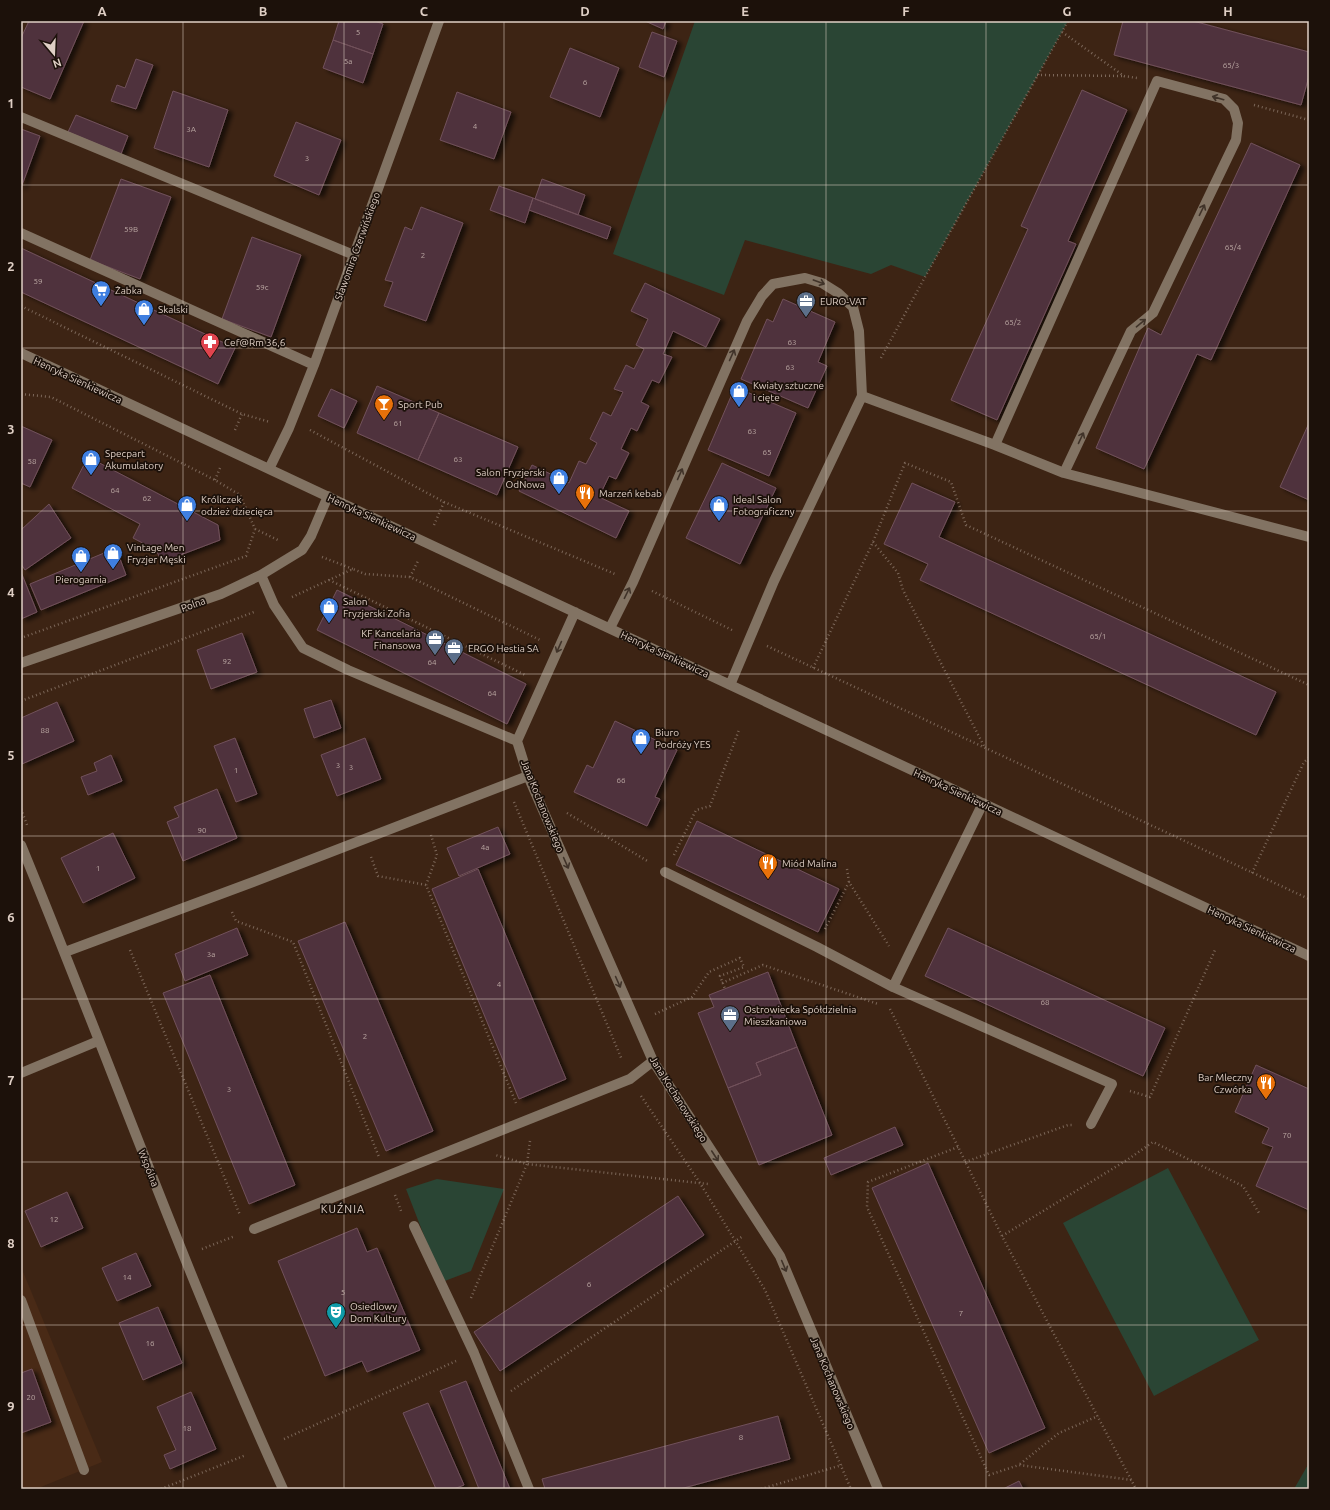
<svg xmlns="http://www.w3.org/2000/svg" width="1330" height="1510" font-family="Ubuntu,sans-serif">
	<defs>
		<filter id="shadow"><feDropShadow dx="4.5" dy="2.5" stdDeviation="2" flood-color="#0009"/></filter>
	</defs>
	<rect width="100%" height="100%" fill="#3d2414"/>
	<path fill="#492a16" d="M21,1267L102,1462L36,1489H21Z"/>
	<path fill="#2a4534" d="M695,21H1068L925,277L891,265L871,274L745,240L724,295L613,254Z
		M1168,1168L1259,1340L1154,1396L1063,1223Z
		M437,1179L504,1189L471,1271L442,1282L406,1189Z
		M1309,1463V1489H1294Z"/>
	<path fill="#50323c" stroke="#71515b" filter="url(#shadow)" d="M29,21H84L50,99L21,87V38Z
		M339,21H375L383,24L373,54L333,40Z
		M645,21H666L663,29Z
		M1123,21H1193L1309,52V76L1301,105L1114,55Z
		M652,32L677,41L664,77L639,67Z
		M333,40L373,54L363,83L323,68Z
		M570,48L619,68L600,117L550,97Z
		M136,59L153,65L136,109L111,101L117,85L125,88Z
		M1082,90L1127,110L1068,241L1076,244L997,420L951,400L1028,229L1021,226Z
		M173,91L228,110L209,167L154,148Z
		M457,92L511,112L494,159L440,140Z
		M76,115L128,136L121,154L68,132Z
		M296,122L341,140L319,195L274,176Z
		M21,129L40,136L21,188Z
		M1251,143L1300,165L1211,360L1197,354L1144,469L1096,448L1148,328L1161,335Z
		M121,179L171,197L140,279L90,260Z
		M542,179L585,195L578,215L535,199Z
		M499,186L533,198L525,223L490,210Z
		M533,198L611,227L607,239L529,210Z
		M421,207L463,223L426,321L384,306L393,282L385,280L405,227L412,230Z
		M252,237L301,255L271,337L222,319Z
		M21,248L235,348L218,384L21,292Z
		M645,283L720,319L706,347L673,331L663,354L672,357L659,383L652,380L641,402L649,406L637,431L631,428L621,449L629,453L616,479L609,476L599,497L629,511L616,538L519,491L532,465L569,483L579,461L586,464L597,443L590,439L603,412L611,416L623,392L614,389L626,365L634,369L644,349L636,345L648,319L631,311Z
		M783,299L835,322L818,362L827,366L808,408L741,379L767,319L773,322Z
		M377,386L439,413L418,460L357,433Z
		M735,387L796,413L769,476L708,450Z
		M331,389L357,401L344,428L318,416Z
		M439,413L518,447L497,495L418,460Z
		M1309,423V500L1280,487Z
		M21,426L52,440L30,487L21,483Z
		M88,457L218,525L220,540L162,562L156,550L133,538L140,524L72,488Z
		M722,463L776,488L740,564L686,538Z
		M912,483L955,502L939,537L1276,692L1256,735L920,580L928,564L884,544Z
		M49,504L71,538L25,570L21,564V530Z
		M116,548L126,575L41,610L30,584Z
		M21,572L37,612L21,619Z
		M337,590L526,684L507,724L317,630Z
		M242,633L257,672L211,689L197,650Z
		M331,700L341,728L314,738L304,709Z
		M57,702L74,741L22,764L21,718Z
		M615,721L677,750L655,797L660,799L647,826L574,792L587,765L593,768Z
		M235,738L257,794L236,802L214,746Z
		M365,738L381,779L337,796L321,755Z
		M111,755L122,781L88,795L81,777L97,771L94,763Z
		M217,789L237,838L183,861L167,822L179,817L174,807Z
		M697,821L839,889L818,932L676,865Z
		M498,827L510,854L459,876L447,848Z
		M113,833L135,878L83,903L61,858Z
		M478,869L566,1079L519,1099L432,889Z
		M345,922L433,1131L386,1151L298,941Z
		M237,928L248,955L185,981L175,954Z
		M948,928L1165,1028L1143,1076L925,976Z
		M768,972L797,1047L756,1063L761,1075L728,1088L698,1013L714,1007L709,995Z
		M210,975L295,1185L249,1204L163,993Z
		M797,1047L832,1135L759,1165L728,1088L761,1075L756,1063Z
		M1256,1065L1309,1089V1210L1256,1186L1273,1147L1262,1143L1269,1128L1235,1112Z
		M895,1127L903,1145L831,1175L824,1158Z
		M928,1163L1045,1428L989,1453L872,1188Z
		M67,1192L83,1228L41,1247L25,1211Z
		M678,1196L704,1235L500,1371L474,1332Z
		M357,1228L367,1252L377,1248L420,1350L367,1372L362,1361L325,1376L278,1261Z
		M136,1253L151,1286L117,1301L102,1268Z
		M158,1307L182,1363L143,1380L119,1323Z
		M32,1369L51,1422L21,1433V1373Z
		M466,1381L510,1489H479L440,1391Z
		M191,1392L216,1449L170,1469L164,1455L176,1450L157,1407Z
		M428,1403L464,1485L454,1489H436L403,1413Z
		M778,1416L790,1459L680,1489H545L542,1479Z
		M1019,1481L1023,1489H1003Z"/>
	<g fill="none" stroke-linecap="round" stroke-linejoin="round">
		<path stroke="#7c6759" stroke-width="2.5" stroke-dasharray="1 3" stroke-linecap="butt" d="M1062,32L1124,76L1137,78
			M1037,75L1124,76
			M1254,105L1309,120
			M21,306L242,414L270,422
			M881,358L925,277L1068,21
			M21,394L51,397L215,480L240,495L255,529L246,556L21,638
			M235,430L242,414
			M310,430L444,502L615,574
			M215,480L220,468
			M434,525L444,502
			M255,529L278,540
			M873,542L898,573L903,590L985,748
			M322,557L353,569
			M410,577L418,561
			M329,580L525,675
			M652,591L732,630
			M292,597L353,569L365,574L410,577L540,640
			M767,646L1309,899
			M813,668L873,542L905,463L951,482L966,525L1309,685
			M21,701L254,612
			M514,802L622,1060
			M21,809L27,825
			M567,813L649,862
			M674,855L696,810L710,806L739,730
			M371,857L378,876L426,885L516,1103
			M847,869L849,882L889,946
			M1252,873L1304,762L1309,758
			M426,885L437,855L431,835
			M232,912L236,921L293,942L379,1157
			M825,929L849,882
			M130,950L240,1215
			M722,983L763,965L878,1004
			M890,1009L1002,1236L1136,1489
			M655,1014L692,997L709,972L740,958L744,967L720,976L725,989
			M1130,1091L1150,1097L1215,950
			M641,1096L700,1183L765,1290L851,1489
			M530,1141L527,1164L708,1184
			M958,1147L868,1182L867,1207L989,1475L1019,1465L1132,1480
			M965,1162L1068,1125H1072
			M395,1195L401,1211
			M1002,1236L1127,1160L1153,1142L1243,1186L1259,1213
			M202,1249L235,1236
			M471,1298L527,1164L495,1155
			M511,1391L743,1236
			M284,1439L456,1361
			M1020,1464L1059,1433L1098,1416
			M161,1489L246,1455
			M761,1489L842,1465"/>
		<path stroke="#827363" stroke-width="10" d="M21,117L354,255
			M21,233L314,365
			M21,353L1309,956
			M995,445L1157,81L1224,99L1234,109L1238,123L1236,140L1153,313L1131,331L1064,473
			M269,469L289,428L314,365L439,21
			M261,575L274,605L303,648L348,670L517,741
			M575,612L517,741L528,776L653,1061L780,1256L878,1489
			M610,628L633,582L747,321L762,296L773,284L805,278L822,283L838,293L853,307L859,331L862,396
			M21,663L221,594L261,575L302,550L311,536L328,496
			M730,685L774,581L862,396L995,445L1064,473L1309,537
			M21,845C109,1059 187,1278 283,1489
			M665,872L817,947L893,987L983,803
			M65,952L253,882L528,776
			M893,987L1112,1084L1091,1124
			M21,1073L98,1041
			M414,1226L474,1353L529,1489
			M254,1229L630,1079L653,1061
			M21,1300L84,1470"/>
	</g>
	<defs><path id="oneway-shaft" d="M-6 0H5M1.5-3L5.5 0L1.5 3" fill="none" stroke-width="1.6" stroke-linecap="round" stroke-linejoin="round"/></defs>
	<g stroke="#403329">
		<use href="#oneway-shaft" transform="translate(1218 98) rotate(-164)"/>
		<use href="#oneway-shaft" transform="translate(1202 210) rotate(-64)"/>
		<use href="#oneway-shaft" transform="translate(819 282) rotate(20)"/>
		<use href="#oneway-shaft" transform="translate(1141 323) rotate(-40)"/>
		<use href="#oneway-shaft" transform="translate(732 355) rotate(-66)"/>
		<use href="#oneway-shaft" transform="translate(1081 438) rotate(-65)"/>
		<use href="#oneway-shaft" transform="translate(680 474) rotate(-66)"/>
		<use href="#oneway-shaft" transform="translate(627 593) rotate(-64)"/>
		<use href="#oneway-shaft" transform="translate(559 647) rotate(114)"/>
		<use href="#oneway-shaft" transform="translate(566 863) rotate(66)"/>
		<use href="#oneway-shaft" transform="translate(618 982) rotate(66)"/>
		<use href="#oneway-shaft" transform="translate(715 1156) rotate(57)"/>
		<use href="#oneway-shaft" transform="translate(784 1266) rotate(67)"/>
	</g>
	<path fill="none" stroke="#dfcfc5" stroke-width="1" stroke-opacity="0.55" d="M183,21V1489M344,21V1489M504,21V1489M665,21V1489M826,21V1489M986,21V1489M1147,21V1489M21,185H1309M21,348H1309M21,511H1309M21,674H1309M21,836H1309M21,999H1309M21,1162H1309M21,1325H1309"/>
	<defs>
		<g id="supermarket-pin" transform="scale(1)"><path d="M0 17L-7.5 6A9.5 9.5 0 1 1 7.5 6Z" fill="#3f7fe0" stroke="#1c110a"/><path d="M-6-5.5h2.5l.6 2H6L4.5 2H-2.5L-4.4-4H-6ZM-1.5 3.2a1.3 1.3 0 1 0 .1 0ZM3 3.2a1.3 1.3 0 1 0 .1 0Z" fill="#fff"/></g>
		<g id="office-pin" transform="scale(1)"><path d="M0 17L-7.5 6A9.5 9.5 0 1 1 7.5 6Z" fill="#5c6f8a" stroke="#1c110a"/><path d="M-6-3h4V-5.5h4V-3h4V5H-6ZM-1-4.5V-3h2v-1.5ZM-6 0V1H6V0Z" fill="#fff"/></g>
		<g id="shop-pin" transform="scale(1)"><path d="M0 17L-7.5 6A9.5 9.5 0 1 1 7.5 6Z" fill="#3f7fe0" stroke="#1c110a"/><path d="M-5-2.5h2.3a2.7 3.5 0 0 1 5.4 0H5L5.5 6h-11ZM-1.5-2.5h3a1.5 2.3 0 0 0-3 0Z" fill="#fff"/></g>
		<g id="pharmacy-pin" transform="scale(1)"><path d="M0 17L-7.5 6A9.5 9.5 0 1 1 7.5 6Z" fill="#e0444e" stroke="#1c110a"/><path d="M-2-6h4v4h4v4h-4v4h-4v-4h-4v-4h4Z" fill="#fff"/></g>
		<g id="bar-pin" transform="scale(1)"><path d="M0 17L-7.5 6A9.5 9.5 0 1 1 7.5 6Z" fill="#e8710a" stroke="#1c110a"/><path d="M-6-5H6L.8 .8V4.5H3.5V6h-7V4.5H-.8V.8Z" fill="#fff"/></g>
		<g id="restaurant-pin" transform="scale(1)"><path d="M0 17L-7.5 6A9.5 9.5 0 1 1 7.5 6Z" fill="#e8710a" stroke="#1c110a"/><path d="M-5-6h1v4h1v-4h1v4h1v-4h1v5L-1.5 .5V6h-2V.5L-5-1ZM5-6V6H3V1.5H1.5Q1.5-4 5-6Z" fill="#fff"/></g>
		<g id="theatre-pin" transform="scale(1)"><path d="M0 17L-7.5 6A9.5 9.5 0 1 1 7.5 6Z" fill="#0f9aa8" stroke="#1c110a"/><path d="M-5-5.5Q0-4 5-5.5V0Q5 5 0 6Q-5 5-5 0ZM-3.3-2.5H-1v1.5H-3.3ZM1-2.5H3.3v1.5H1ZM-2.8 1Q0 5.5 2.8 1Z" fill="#fff"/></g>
	</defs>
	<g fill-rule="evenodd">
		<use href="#supermarket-pin" x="101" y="290"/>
		<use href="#office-pin" x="806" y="301"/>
		<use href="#shop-pin" x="144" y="309"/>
		<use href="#pharmacy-pin" x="210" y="342"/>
		<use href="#shop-pin" x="739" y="391"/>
		<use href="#bar-pin" x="384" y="404"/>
		<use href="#shop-pin" x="91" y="459"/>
		<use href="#shop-pin" x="559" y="478"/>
		<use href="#restaurant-pin" x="585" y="493"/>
		<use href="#shop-pin" x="187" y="505"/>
		<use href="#shop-pin" x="719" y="505"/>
		<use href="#shop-pin" x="113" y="553"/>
		<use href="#shop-pin" x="81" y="556"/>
		<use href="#shop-pin" x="329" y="607"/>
		<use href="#office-pin" x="435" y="639"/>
		<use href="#office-pin" x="454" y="648"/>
		<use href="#shop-pin" x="641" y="738"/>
		<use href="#restaurant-pin" x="768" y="863"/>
		<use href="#office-pin" x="730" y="1015"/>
		<use href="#restaurant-pin" x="1266" y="1083"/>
		<use href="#theatre-pin" x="336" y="1312"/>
	</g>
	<g text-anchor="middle" stroke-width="3.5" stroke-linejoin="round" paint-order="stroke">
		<g font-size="8" fill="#bba8a3">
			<text x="358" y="35">5</text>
			<text x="348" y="64">5a</text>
			<text x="1231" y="68">65/3</text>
			<text x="585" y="85">6</text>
			<text x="475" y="129">4</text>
			<text x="191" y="132">3A</text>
			<text x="307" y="161">3</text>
			<text x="131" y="232">59B</text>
			<text x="1233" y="250">65/4</text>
			<text x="423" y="258">2</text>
			<text x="38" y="284">59</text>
			<text x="262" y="290">59c</text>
			<text x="1013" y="325">65/2</text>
			<text x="792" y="345">63</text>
			<text x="790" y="370">63</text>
			<text x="398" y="426">61</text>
			<text x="752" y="434">63</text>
			<text x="767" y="455">65</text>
			<text x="458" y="462">63</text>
			<text x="32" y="464">58</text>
			<text x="115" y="493">64</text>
			<text x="147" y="501">62</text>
			<text x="1098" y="639">65/1</text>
			<text x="227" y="664">92</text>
			<text x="432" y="665">64</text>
			<text x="492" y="696">64</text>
			<text x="45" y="733">88</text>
			<text x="338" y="768">3</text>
			<text x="351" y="770">3</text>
			<text x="236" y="773">1</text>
			<text x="621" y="783">66</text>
			<text x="202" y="833">90</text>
			<text x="485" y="850">4a</text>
			<text x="98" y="871">1</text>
			<text x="211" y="957">3a</text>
			<text x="499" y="987">4</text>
			<text x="1045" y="1005">68</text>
			<text x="365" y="1039">2</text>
			<text x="229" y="1092">3</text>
			<text x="1287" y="1138">70</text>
			<text x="54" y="1222">12</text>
			<text x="127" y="1280">14</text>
			<text x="589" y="1287">6</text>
			<text x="343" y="1295">5</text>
			<text x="961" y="1316">7</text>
			<text x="150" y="1346">16</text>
			<text x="31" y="1400">20</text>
			<text x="187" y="1431">18</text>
			<text x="741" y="1440">8</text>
		</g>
		<g font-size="10" fill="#dfcfc5" stroke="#1c110a">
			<text transform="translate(357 246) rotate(-70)" y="4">Sławomira Czerwińskiego</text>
			<text transform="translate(78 380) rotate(25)" y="4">Henryka Sienkiewicza</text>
			<text transform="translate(372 517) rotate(25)" y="4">Henryka Sienkiewicza</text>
			<text transform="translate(193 604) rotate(-19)" y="4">Polna</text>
			<text transform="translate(665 654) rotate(25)" y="4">Henryka Sienkiewicza</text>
			<text transform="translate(958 792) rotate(25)" y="4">Henryka Sienkiewicza</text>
			<text transform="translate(543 806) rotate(68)" y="4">Jana Kochanowskiego</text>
			<text transform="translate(1252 929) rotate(25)" y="4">Henryka Sienkiewicza</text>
			<text transform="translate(679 1099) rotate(58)" y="4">Jana Kochanowskiego</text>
			<text transform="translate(149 1168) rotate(68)" y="4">Wspólna</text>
			<text transform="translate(833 1383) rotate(67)" y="4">Jana Kochanowskiego</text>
		</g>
		<g font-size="10" fill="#dfcfc5" stroke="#1c110a" text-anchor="start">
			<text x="115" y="294">Żabka</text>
			<text x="820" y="305">EURO-VAT</text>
			<text x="158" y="313">Skalski</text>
			<text x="224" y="346">Cef@Rm 36,6</text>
			<text x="753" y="389">Kwiaty sztuczne<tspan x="753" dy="12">i cięte</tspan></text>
			<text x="398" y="408">Sport Pub</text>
			<text x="105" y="457">Specpart<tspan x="105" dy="12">Akumulatory</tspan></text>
			<text x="545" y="476" text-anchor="end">Salon Fryzjerski<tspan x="545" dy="12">OdNowa</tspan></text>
			<text x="599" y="497">Marzeń kebab</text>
			<text x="201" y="503">Króliczek<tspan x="201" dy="12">odzież dziecięca</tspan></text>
			<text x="733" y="503">Ideal Salon<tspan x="733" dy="12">Fotograficzny</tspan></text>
			<text x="127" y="551">Vintage Men<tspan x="127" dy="12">Fryzjer Męski</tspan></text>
			<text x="81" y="583" text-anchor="middle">Pierogarnia</text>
			<text x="343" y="605">Salon<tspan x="343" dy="12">Fryzjerski Zofia</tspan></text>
			<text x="421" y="637" text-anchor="end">KF Kancelaria<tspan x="421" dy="12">Finansowa</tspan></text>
			<text x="468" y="652">ERGO Hestia SA</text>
			<text x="655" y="736">Biuro<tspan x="655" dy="12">Podróży YES</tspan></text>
			<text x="782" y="867">Miód Malina</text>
			<text x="744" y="1013">Ostrowiecka Spółdzielnia<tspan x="744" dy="12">Mieszkaniowa</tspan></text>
			<text x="1252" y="1081" text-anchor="end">Bar Mleczny<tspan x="1252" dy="12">Czwórka</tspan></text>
			<text x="350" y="1310">Osiedlowy<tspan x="350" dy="12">Dom Kultury</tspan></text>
		</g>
		<g font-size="11" letter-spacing="1" fill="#dfcfc5" stroke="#1c110a">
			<text x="343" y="1213">KUŹNIA</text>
		</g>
	</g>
	<rect width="1330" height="1510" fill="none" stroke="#1c110a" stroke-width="44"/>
	<g transform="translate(54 54) rotate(161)" stroke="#1c110a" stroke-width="3" paint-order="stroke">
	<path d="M0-3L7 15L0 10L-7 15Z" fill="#dfcfc5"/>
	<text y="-6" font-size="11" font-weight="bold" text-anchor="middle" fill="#dfcfc5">N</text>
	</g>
	<rect x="22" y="22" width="1286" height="1466" fill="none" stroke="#dfcfc5" stroke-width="1.5"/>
	<g font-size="13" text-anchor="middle" font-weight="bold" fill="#dfcfc5">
		<text x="102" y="16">A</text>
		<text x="263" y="16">B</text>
		<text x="424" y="16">C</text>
		<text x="585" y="16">D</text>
		<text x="745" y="16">E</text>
		<text x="906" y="16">F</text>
		<text x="1067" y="16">G</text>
		<text x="1228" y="16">H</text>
		<text x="11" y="108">1</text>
		<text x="11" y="271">2</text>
		<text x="11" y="434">3</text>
		<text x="11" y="597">4</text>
		<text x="11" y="760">5</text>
		<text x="11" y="922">6</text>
		<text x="11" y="1085">7</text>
		<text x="11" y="1248">8</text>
		<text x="11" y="1411">9</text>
	</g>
</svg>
